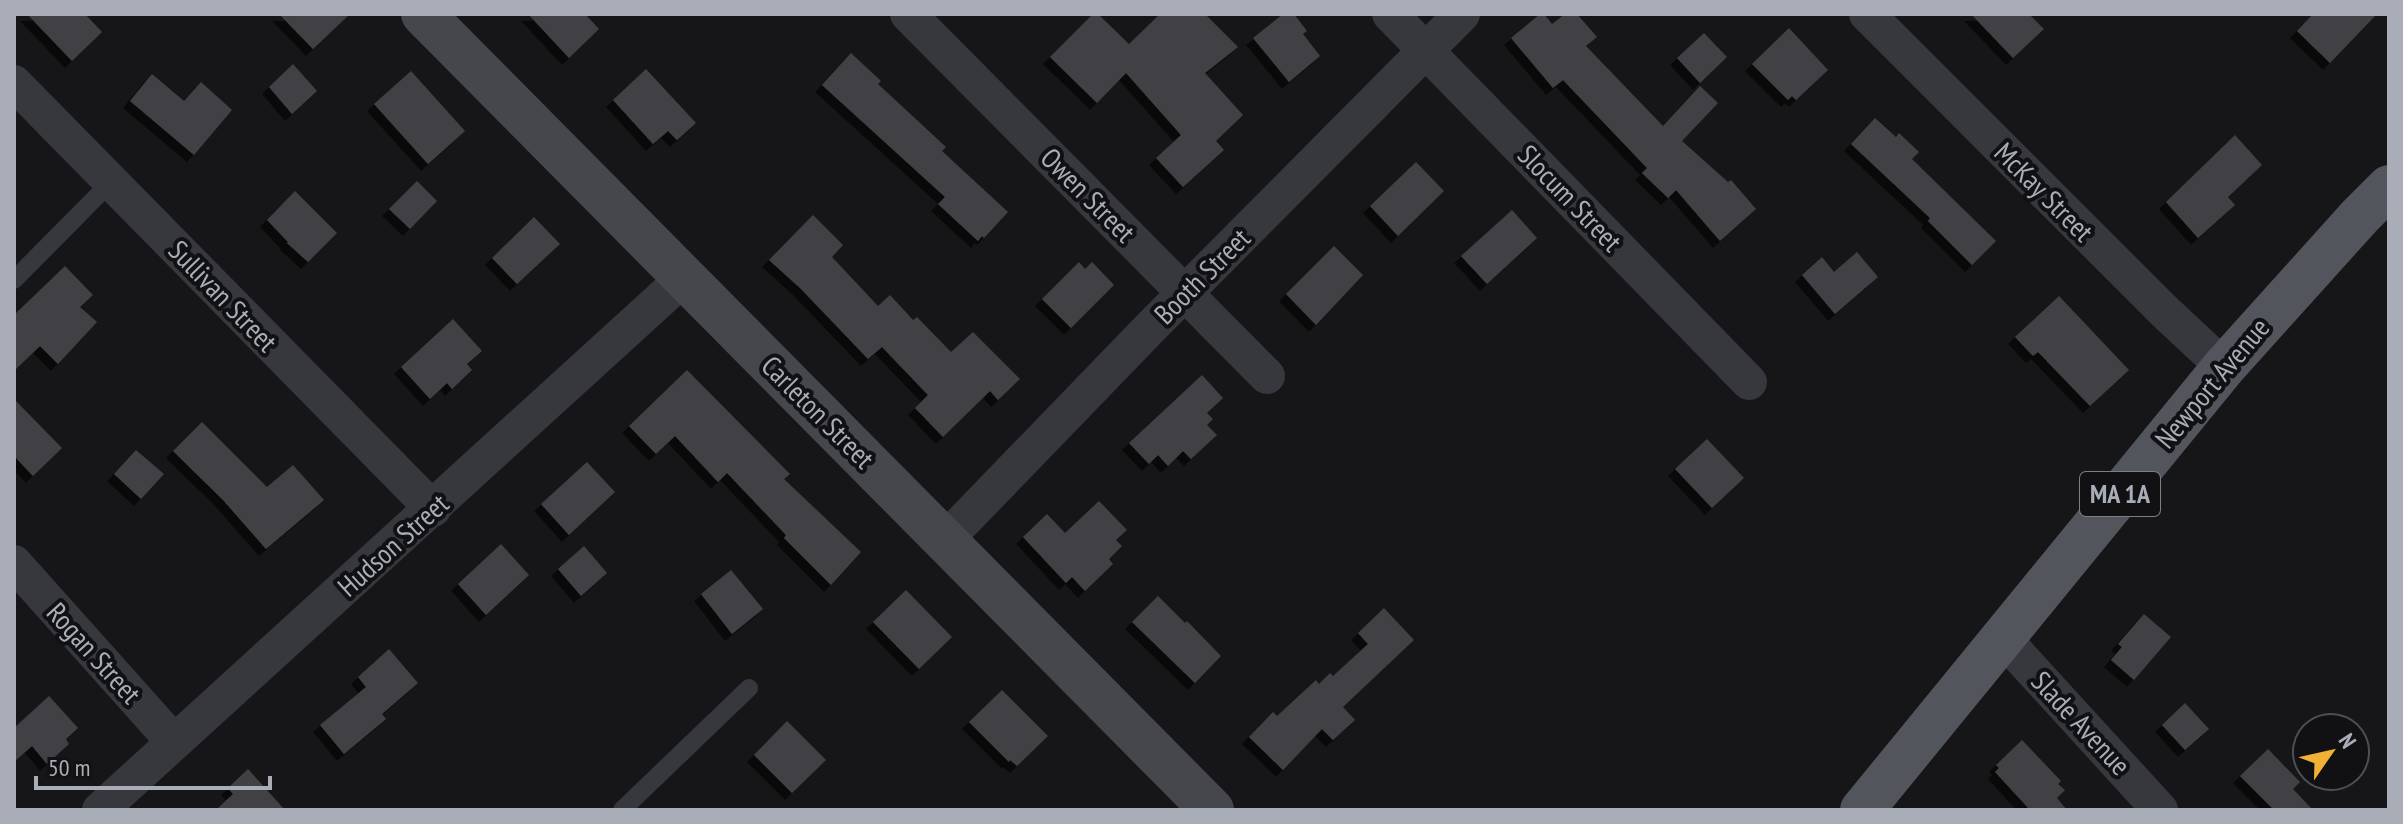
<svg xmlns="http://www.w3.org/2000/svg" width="2403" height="824" font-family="'PT Sans Narrow',sans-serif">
	<defs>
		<filter id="shadow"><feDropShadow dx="-7" dy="7" stdDeviation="0" flood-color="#0009"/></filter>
	</defs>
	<rect width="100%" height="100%" fill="#161618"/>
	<path fill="#404145" filter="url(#shadow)" d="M27,14H85L102,32L72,61Z
		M279,14H350L313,49Z
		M528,14H585L599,29L569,58Z
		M1093,14H1098L1129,44L1160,14H1205L1238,47L1205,73L1243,115L1216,141L1224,150L1183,187L1156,158L1181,135L1126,73L1097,103L1050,57Z
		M1283,14H1294L1307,31L1303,34L1320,56L1289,82L1253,38Z
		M1540,14H1544L1552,24L1565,14H1577L1597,37L1586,46L1663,126L1700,86L1718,103L1682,141L1728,182L1731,180L1756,209L1720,241L1676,190L1668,198L1642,173L1647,168L1563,80L1553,88L1511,38Z
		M1971,14H2029L2044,29L2013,58Z
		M2313,14H2377L2330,63L2297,31Z
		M1789,28L1828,70L1796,100L1792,96L1788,100L1752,64Z
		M1704,33L1727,57L1700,83L1677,58Z
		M851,53L881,81L878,84L946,147L942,151L1008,212L984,238L982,236L978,241L938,204L945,197L822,85Z
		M293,64L317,91L292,114L269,87Z
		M646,69L696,123L677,140L668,131L653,144L613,100Z
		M411,71L465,131L428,164L374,104Z
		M152,74L184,101L201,82L232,110L194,155L130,101Z
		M1875,118L1896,137L1899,133L1919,152L1912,159L1996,241L1972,265L1928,221L1930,218L1851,144Z
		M2235,135L2262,165L2228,197L2235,205L2198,238L2166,202Z
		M1416,162L1444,191L1398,236L1370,206Z
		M417,181L437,201L410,229L389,209Z
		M295,191L337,233L308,262L287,243L288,242L267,220Z
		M1512,210L1537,238L1487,284L1461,256Z
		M813,215L843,245L832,257L878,306L890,295L913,320L917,317L951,352L973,332L1020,379L998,400L990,391L943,437L915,408L928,395L882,347L868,359L801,289L769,260Z
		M534,217L560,244L517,284L492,258Z
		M1334,246L1363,275L1316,325L1286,294Z
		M1857,252L1878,277L1835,314L1802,275L1822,257L1834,272Z
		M1079,262L1085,269L1092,262L1114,285L1071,328L1042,299Z
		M65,266L93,295L80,307L97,322L58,364L40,346L14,371V315Z
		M2059,296L2129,370L2090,406L2038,352L2033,356L2015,337Z
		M453,319L482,351L467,364L472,370L452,389L447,383L430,399L401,367Z
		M687,370L790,474L784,479L861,552L831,585L784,538L786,535L727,473L718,482L675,436L656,454L629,426Z
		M1202,375L1223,398L1207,413L1213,419L1207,425L1217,435L1191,459L1183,451L1168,466L1158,455L1149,464L1129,443Z
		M14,399L62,448L33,476L14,456Z
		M202,422L267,487L293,465L324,500L266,549L223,500L173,451Z
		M1707,439L1744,478L1712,508L1675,469Z
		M136,450L164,474L141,499L114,474Z
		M587,462L615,492L569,535L541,504Z
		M1099,501L1127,530L1116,540L1122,546L1109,559L1113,564L1085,591L1072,577L1066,583L1023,537L1047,514L1065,533Z
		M501,544L529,575L486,615L458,584Z
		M584,546L607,573L581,596L558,569Z
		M731,570L763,609L732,634L701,594Z
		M906,590L952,637L919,669L873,622Z
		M1158,596L1185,623L1187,621L1221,656L1195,683L1132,622Z
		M1384,608L1414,640L1343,707L1355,720L1333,740L1322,729L1283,770L1249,737L1273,712L1277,716L1316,680L1319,684L1330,673L1333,676L1368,644L1358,633Z
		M2144,614L2171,637L2134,680L2111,660L2122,647L2118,644Z
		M389,649L418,683L382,714L386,719L344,754L320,725L366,687L358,677Z
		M1002,690L1048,736L1017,766L1010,760L1009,762L969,722Z
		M49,696L78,728L66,739L69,744L47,764L32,746L14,762V728Z
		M2185,703L2209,729L2185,750L2162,725Z
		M787,721L826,760L792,793L754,755Z
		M2022,740L2061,781L2058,784L2065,790L2057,798L2067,810H2030L1995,772L1999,768L1996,765Z
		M2268,749L2300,782L2293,789L2313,810H2274L2240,776Z
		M248,769L285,810H216L233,794L228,788Z"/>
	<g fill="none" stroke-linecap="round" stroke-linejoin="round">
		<path stroke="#37383d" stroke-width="18" d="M14,280L111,182
			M622,810L749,688"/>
		<path stroke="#37383d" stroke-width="36" d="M908,14L1267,376
			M1390,14L1749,382
			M1867,14L2163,310L2224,367
			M14,83L433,509
			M945,540L1150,328L1462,14
			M14,563L174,742
			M2002,637L2160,810
			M100,810L685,277"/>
		<path stroke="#45474d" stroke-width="44" d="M423,14L1212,810"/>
		<path stroke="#53555c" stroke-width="44" d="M1862,810L2224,367L2360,216L2389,187"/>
	</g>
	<g text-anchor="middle" stroke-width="8" stroke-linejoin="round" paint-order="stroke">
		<rect fill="#111113" stroke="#7b7e86" stroke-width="2" x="2080" y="472" width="80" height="44" rx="6"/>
		<g font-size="26" font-weight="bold" fill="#a8adb8">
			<text x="2120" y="503">MA 1A</text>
		</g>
		<g font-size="28" fill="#a8adb8" stroke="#111113">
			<text transform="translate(2044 192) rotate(45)" y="10">McKay Street</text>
			<text transform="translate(1088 195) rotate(45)" y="10">Owen Street</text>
			<text transform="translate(1570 198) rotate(46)" y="10">Slocum Street</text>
			<text transform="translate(1202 276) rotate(-45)" y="10">Booth Street</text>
			<text transform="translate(223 296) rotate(46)" y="10">Sullivan Street</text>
			<text transform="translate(2212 383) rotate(-50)" y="10">Newport Avenue</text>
			<text transform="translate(818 412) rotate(45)" y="10">Carleton Street</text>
			<text transform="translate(393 545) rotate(-42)" y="10">Hudson Street</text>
			<text transform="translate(94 653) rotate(48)" y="10">Rogan Street</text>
			<text transform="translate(2081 723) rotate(47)" y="10">Slade Avenue</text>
		</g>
	</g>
	<rect width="2403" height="824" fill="none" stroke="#a8adb8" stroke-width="32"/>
	<g transform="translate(2331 752) rotate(56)"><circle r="38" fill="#111113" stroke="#4d4f55" stroke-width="2"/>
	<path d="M0-6L14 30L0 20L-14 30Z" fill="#f2b134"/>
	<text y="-12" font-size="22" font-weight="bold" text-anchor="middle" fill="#a8adb8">N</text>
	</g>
	<path d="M36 776v12h234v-12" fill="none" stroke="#a8adb8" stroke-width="4"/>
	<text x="48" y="776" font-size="24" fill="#a8adb8" stroke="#111113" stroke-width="6" paint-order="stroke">50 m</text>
</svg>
